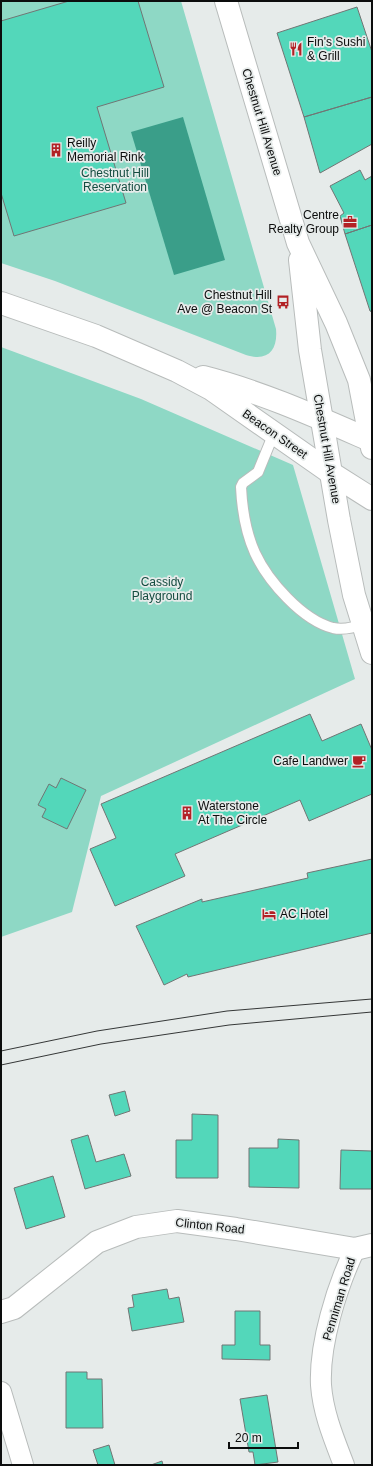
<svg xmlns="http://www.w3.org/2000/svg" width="373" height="1466" font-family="Arial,sans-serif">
	<rect width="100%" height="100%" fill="#e6ebea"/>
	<path fill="#8ed8c5" d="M1,1H181L276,329C278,350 268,362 246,355L55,281L1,263Z
		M1,347L141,399L293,465L355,679L101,796L72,912L1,937Z"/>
	<path fill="#3a9e89" d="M183,117L225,260L174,275L131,132Z"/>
	<path fill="#53d7ba" stroke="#717574" d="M69,1H138L164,87L97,107L126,203L14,236L1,193V21Z
		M357,7L372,52V97L304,117L277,33Z
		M372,97V144L320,173L304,117Z
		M360,170L365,180L372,176V225L345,234L340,216L344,213L330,186Z
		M372,225V312L370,311L345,234Z
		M310,714L322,741L361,724L372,750V794L309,821L300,800L175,854L185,876L115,906L90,849L116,838L101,804Z
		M61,778L86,790L67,829L42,817L46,809L38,805L49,784L56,788Z
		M372,859V933L188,977L187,974L164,985L136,926L202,899V902L308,878L307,873Z
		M125,1091L130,1111L115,1116L109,1095Z
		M192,1114L218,1115V1178H176V1140H192Z
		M88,1135L96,1162L124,1154L131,1176L85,1189L71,1140Z
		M278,1139L299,1140V1188L249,1187V1148H278Z
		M341,1150L372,1151V1189H340Z
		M53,1176L65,1217L26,1229L14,1188Z
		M167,1289L169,1299L179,1297L184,1322L132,1331L128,1308L134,1307L132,1295Z
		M235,1311H260V1345H270V1360L222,1359V1345H235Z
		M66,1372H87V1379H102L103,1428H66Z
		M267,1395L278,1462L255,1465L253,1452H249L240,1399Z
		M109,1445L115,1465H98L93,1450Z
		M162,1461L163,1465H151Z"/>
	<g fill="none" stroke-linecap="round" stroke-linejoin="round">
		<g stroke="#b8bcbb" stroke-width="12">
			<path id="lane" d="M274,433L258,472L243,483L241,487C242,508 246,533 255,553C268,581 302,620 333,628C343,630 353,628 363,624"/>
		</g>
		<g stroke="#b8bcbb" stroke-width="22">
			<path id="street" d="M1,1392L23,1465
				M344,1465C334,1439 323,1413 321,1385C319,1344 337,1286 355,1249"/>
		</g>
		<g stroke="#b8bcbb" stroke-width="24">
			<path id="secondary" d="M226,1L298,243L336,323L359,380L372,448
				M300,260L310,350L339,520L354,595L372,653
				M1,1312L14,1308L97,1242L136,1227L177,1221L236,1229L355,1249L372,1245"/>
		</g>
		<g stroke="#b8bcbb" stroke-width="24">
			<path id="primary" d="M1,303L96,336L177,371L211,389L331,473L372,499
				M203,377C262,392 317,417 372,441"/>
		</g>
		<use href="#lane" stroke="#fff" stroke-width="10"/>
		<use href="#street" stroke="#fff" stroke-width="20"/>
		<use href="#secondary" stroke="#fff" stroke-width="22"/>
		<use href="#primary" stroke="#fff" stroke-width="22"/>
		<path stroke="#353737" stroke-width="1" d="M1,1051L97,1031L227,1011L372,999
			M1,1065L101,1044L229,1025L372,1012"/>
	</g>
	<defs>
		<g id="restaurant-bare" transform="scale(1.08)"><path d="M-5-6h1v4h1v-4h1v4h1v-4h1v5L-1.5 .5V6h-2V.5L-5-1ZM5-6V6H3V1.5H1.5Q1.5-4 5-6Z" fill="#b22125" stroke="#e6ebea" stroke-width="2.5" paint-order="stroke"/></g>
		<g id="building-bare" transform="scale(1.08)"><path d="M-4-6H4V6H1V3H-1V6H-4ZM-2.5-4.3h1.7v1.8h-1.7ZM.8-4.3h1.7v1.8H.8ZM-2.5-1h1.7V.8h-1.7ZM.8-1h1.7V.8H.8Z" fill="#b22125" stroke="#e6ebea" stroke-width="2.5" paint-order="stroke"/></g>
		<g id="office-bare" transform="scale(1.08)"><path d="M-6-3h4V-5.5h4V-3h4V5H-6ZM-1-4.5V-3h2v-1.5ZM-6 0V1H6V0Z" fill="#b22125" stroke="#e6ebea" stroke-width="2.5" paint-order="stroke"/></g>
		<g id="bus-bare" transform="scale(1.08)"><path d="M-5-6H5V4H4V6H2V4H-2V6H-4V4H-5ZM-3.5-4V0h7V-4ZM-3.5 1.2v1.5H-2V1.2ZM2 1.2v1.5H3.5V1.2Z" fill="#b22125" stroke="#e6ebea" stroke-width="2.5" paint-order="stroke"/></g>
		<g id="cafe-bare" transform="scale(1.08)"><path d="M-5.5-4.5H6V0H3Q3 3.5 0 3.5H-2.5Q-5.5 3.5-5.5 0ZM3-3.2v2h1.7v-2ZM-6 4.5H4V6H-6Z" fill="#b22125" stroke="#e6ebea" stroke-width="2.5" paint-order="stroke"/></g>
		<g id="hotel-bare" transform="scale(1.08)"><path d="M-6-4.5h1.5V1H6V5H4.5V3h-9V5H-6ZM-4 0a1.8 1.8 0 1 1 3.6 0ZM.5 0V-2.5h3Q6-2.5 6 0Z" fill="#b22125" stroke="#e6ebea" stroke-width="2.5" paint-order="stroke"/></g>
	</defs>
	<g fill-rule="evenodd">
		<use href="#restaurant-bare" x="296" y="49"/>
		<use href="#building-bare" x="56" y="150"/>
		<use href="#office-bare" x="350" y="222"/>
		<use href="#bus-bare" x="283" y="302"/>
		<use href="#cafe-bare" x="359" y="761"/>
		<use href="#building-bare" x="187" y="813"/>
		<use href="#hotel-bare" x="269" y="914"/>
	</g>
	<g text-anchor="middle" stroke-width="3.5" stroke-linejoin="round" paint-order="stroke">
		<g font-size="12" fill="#0c0d0d" stroke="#e6ebea" text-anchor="start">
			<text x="307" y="46">Fin's Sushi<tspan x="307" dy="14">&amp; Grill</tspan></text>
			<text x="67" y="147">Reilly<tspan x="67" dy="14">Memorial Rink</tspan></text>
			<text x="339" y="219" text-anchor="end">Centre<tspan x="339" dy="14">Realty Group</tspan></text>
			<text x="272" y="299" text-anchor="end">Chestnut Hill<tspan x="272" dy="14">Ave @ Beacon St</tspan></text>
			<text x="348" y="765" text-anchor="end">Cafe Landwer</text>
			<text x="198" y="810">Waterstone<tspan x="198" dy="14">At The Circle</tspan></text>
			<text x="280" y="918">AC Hotel</text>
		</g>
		<g font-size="12" fill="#0c0d0d" stroke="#e6ebea">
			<text transform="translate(262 122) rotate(73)" y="4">Chestnut Hill Avenue</text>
			<text transform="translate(275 434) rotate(35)" y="4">Beacon Street</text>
			<text transform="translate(327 449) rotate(80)" y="4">Chestnut Hill Avenue</text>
			<text transform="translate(210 1226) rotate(6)" y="4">Clinton Road</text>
			<text transform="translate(339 1299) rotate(-73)" y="4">Penniman Road</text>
		</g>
		<g font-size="12" fill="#144c40" stroke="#e6ebea">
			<text x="115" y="177">Chestnut Hill<tspan x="115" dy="14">Reservation</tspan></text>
			<text x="162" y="586">Cassidy<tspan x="162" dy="14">Playground</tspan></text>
		</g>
	</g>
	<rect width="373" height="1466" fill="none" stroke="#0c0d0d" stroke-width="4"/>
	<path d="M229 1442v6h69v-6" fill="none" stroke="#0c0d0d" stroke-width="2"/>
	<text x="235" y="1442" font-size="12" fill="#0c0d0d" stroke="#e6ebea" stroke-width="3" paint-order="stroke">20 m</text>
</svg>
